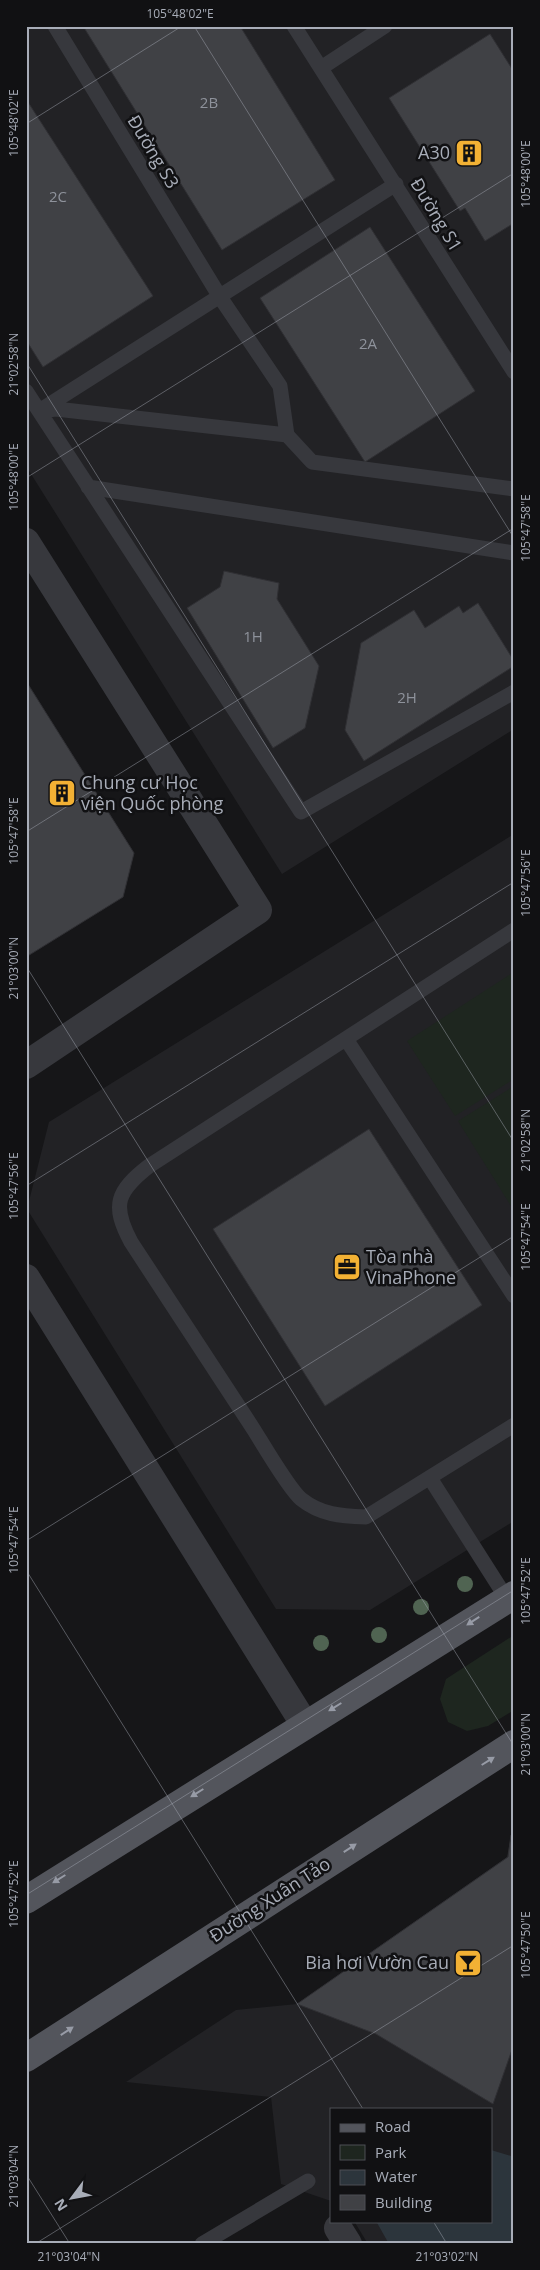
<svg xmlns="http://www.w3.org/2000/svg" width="540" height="2270" font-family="'Open Sans',sans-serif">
	<rect width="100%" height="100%" fill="#161618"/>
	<path fill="#222225" d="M26,26H514V729L282,874L26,466Z
		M514,834V1521L370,1610L276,1609L27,1209L49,1122Z
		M514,1834V2244H368L354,2221H491V2109H331V2201L281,2184L271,2097L126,2082L236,2010L297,2004L507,1857L511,1835Z"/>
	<path fill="#1e261f" d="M514,972V1079L455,1116L407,1041Z
		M514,1086V1211L458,1121Z
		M514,1635V1710L488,1726L467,1731L448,1722L440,1699L446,1679Z"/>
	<path fill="#2c353c" d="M491,2150L511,2156L514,2160V2244H389L376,2221H491Z"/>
	<path fill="#404145" stroke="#303034" d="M83,26H240L335,180L222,250Z
		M490,34L514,72V223L485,241L465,208L460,211L389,98Z
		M26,99L153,296L43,367L26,340Z
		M370,227L475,391L365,462L260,298Z
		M224,571L279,583L277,599L319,666L305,728L273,748L187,608L220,587Z
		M478,603L514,661V666L364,761L345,730L361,643L414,610L425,628L459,606L463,613Z
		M26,681L134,853L123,897L26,957Z
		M369,1129L482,1305L325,1406L213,1229Z
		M511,1835L514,1836V2044L493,2104L376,2034L297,2004L508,1857Z"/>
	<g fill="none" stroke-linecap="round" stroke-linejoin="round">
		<path stroke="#37383d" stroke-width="15" d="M294,26C368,141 440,257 514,372
			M321,68L385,26
			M396,184L39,411L301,812L514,692
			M26,391L39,411L56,409L287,435L280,386L220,297L55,26
			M287,435L312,462L514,489
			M88,487L514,553
			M514,930L149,1166C117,1191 111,1205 131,1242C172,1305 213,1368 254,1430C264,1446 289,1489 301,1499C321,1515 341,1516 366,1517L514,1425
			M346,1039L514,1296
			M430,1478L507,1599
			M202,2244L308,2181"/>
		<path stroke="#37383d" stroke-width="28" d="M26,542L258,910L26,1065
			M26,1278L305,1725
			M338,2228L348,2244"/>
		<path stroke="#53555c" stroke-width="28" d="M26,1900L514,1595
			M26,2058L514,1744"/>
	</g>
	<g fill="#506452">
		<circle cx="465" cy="1584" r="8"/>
		<circle cx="421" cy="1607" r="8"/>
		<circle cx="379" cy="1635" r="8"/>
		<circle cx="321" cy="1643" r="8"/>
	</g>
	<defs><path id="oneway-solid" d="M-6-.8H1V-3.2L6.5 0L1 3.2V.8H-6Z" transform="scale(1.25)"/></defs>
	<g fill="#979ba6">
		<use href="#oneway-solid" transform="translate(473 1621) rotate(147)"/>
		<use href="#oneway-solid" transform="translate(335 1707) rotate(148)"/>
		<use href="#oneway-solid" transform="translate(488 1761) rotate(-32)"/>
		<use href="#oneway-solid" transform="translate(197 1793) rotate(148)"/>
		<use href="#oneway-solid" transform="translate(350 1848) rotate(-33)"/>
		<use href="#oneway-solid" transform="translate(59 1879) rotate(148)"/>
		<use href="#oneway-solid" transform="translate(67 2031) rotate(-33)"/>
	</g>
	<path fill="none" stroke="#a8adb8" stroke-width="1" stroke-opacity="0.45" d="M194,26L514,538M26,124L182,26M26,362L514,1142M26,478L514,173M26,832L514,528M26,966L514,1746M26,1186L514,882M26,1541L514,1236M26,1570L363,2109M26,1895L514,1590M26,2174L70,2244M433,2221L447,2244M35,2244L514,1945"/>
	<defs>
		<g id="building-square" transform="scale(1.4375)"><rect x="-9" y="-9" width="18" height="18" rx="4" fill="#f2b134" stroke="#111113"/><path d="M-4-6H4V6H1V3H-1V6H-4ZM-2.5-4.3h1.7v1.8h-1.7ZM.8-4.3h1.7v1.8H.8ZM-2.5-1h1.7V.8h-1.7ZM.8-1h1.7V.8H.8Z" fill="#111"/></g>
		<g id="office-square" transform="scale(1.4375)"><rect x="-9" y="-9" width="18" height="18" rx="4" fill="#f2b134" stroke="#111113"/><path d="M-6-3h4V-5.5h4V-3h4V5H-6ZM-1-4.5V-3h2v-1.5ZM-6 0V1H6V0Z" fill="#111"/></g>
		<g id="bar-square" transform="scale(1.4375)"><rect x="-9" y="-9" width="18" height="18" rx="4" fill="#f2b134" stroke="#111113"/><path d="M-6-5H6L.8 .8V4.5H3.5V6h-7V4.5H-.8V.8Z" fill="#111"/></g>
	</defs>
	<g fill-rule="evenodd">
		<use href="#building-square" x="469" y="153"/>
		<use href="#building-square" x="62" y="793"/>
		<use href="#office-square" x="347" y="1267"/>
		<use href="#bar-square" x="468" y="1963"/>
	</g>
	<g text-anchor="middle" stroke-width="5" stroke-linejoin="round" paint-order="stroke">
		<g font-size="15" fill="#8e929b">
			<text x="209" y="108">2B</text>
			<text x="58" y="202">2C</text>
			<text x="368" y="349">2A</text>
			<text x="253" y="642">1H</text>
			<text x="407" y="703">2H</text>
		</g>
		<g font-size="18" fill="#a8adb8" stroke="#111113">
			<text transform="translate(153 152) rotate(59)" y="6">Đường S3</text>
			<text transform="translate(436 215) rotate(59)" y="6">Đường S1</text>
			<text transform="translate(270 1900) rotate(-33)" y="6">Đường Xuân Tảo</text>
		</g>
		<g font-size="18" fill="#a8adb8" stroke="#111113" text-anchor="end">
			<text x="450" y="159">A30</text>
			<text x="81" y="789" text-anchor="start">Chung cư Học<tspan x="81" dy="21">viện Quốc phòng</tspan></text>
			<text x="366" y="1263" text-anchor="start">Tòa nhà<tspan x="366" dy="21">VinaPhone</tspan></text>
			<text x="449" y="1969">Bia hơi Vườn Cau</text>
		</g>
	</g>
	<rect width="540" height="2270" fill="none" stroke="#111113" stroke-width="55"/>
	<rect x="330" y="2108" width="162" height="115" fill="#111113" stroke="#4d4f55"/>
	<rect x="340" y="2124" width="25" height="8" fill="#53555c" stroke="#4d4f55"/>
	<text x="375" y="2132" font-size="15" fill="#a8adb8">Road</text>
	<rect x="340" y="2145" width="25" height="15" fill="#1e261f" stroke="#4d4f55"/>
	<text x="375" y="2158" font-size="15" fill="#a8adb8">Park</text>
	<rect x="340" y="2170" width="25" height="15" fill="#2c353c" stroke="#4d4f55"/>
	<text x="375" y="2182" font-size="15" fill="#a8adb8">Water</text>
	<rect x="340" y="2195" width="25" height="15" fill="#404145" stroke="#4d4f55"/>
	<text x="375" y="2208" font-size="15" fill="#a8adb8">Building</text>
	<g transform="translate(72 2198) rotate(238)" stroke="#111113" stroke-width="4" paint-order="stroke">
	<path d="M0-4L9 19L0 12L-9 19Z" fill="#a8adb8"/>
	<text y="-8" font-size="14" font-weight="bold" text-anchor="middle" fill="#a8adb8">N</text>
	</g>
	<rect x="28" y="28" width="484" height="2214" fill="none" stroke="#a8adb8" stroke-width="2"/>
	<g font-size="12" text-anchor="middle" fill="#a8adb8">
		<text x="180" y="18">105°48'02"E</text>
		<text transform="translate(14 123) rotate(-90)" y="4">105°48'02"E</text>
		<text transform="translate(526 174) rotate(-90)" y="4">105°48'00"E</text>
		<text transform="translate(14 364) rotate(-90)" y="4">21°02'58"N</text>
		<text transform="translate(14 477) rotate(-90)" y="4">105°48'00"E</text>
		<text transform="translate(526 528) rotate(-90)" y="4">105°47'58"E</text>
		<text transform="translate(14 831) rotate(-90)" y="4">105°47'58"E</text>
		<text transform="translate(526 883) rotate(-90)" y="4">105°47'56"E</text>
		<text transform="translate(14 968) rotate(-90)" y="4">21°03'00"N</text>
		<text transform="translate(526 1140) rotate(-90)" y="4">21°02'58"N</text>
		<text transform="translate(14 1186) rotate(-90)" y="4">105°47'56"E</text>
		<text transform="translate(526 1237) rotate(-90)" y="4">105°47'54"E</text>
		<text transform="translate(14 1540) rotate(-90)" y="4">105°47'54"E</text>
		<text transform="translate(526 1591) rotate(-90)" y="4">105°47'52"E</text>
		<text transform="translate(526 1744) rotate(-90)" y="4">21°03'00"N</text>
		<text transform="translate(14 1894) rotate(-90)" y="4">105°47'52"E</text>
		<text transform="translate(526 1945) rotate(-90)" y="4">105°47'50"E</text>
		<text transform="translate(14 2176) rotate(-90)" y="4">21°03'04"N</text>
		<text x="69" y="2261">21°03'04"N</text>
		<text x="447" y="2261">21°03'02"N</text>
	</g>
</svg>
